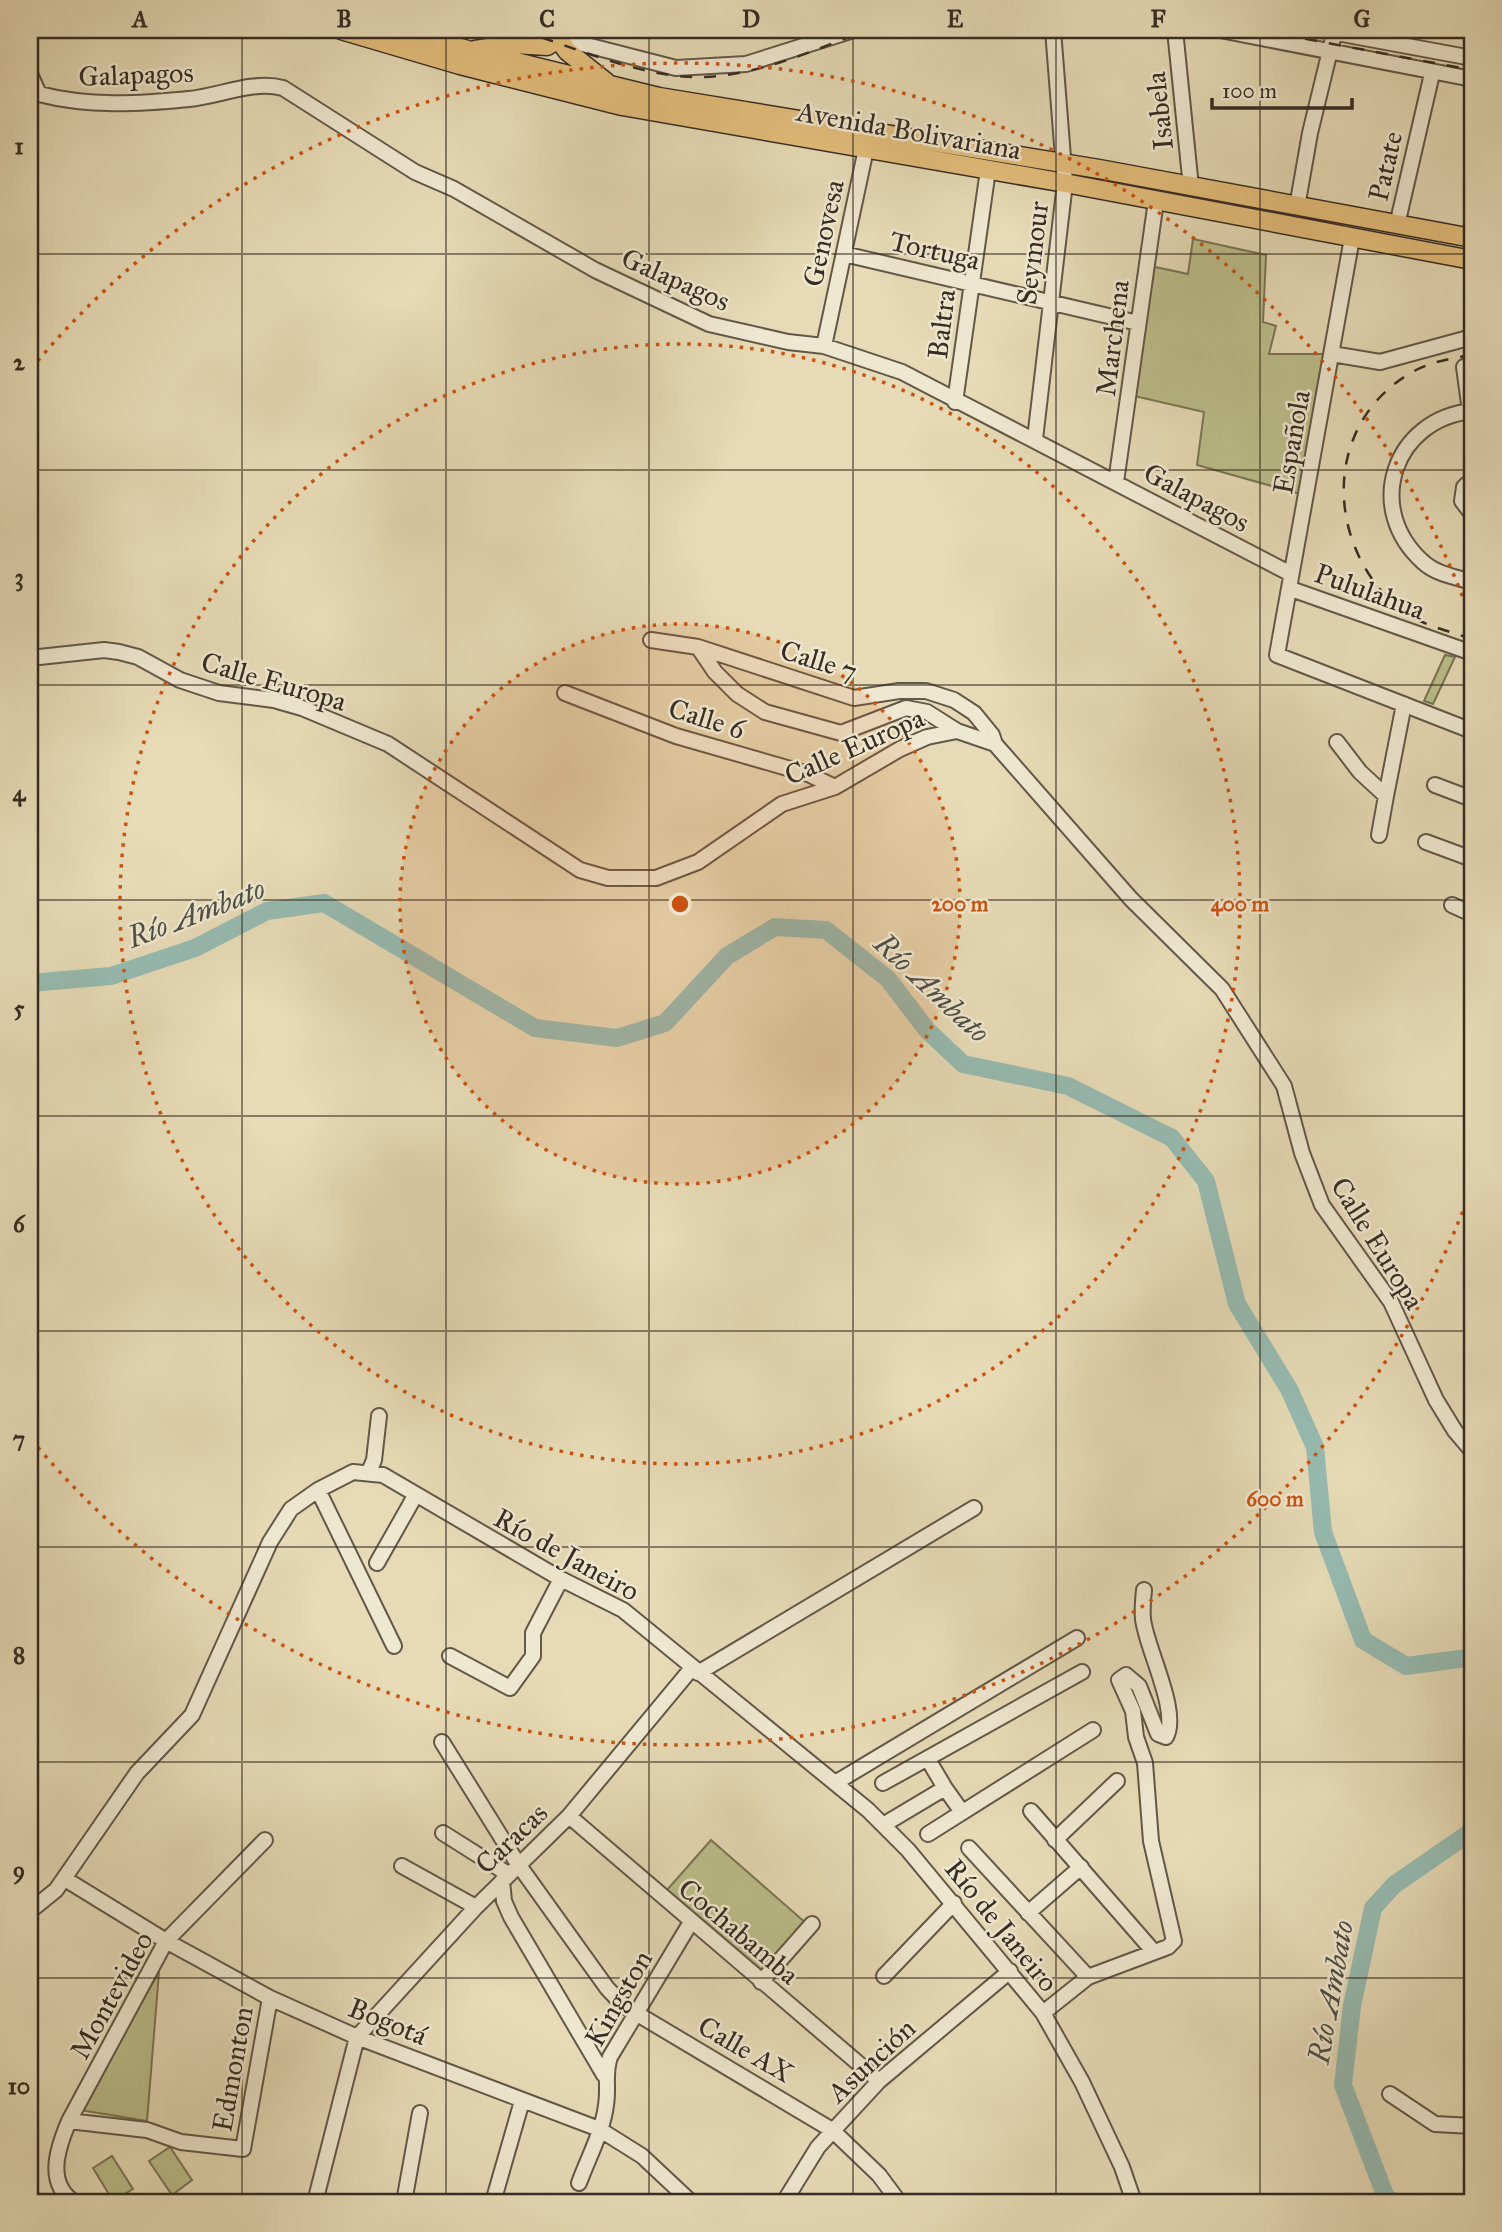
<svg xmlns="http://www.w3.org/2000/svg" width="1502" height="2232" font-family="'IM FELL Great Primer',serif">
	<rect width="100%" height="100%" fill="#e6dbb6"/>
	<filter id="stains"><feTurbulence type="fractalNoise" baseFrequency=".00286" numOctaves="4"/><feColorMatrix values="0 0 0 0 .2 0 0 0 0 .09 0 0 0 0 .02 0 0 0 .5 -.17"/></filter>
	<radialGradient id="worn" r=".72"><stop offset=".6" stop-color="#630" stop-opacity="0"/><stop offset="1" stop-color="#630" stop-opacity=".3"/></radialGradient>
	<path fill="#bbbe8a" stroke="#787556" stroke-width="2" d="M1193,239L1266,255L1263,322L1276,326L1269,354H1332L1307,496L1197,465L1204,412L1130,395L1146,265L1188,274Z
		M1445,655L1455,657L1433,704L1424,701Z
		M711,1840L807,1924L763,1974L667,1890Z
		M159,1972L147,2121L80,2110Z
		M170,2147L192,2180L172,2195L149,2161Z
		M112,2156L133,2189L113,2201L93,2168Z"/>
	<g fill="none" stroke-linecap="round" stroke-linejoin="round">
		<path stroke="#96bbb1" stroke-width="18" d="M30,983L111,976L195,948L267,911L324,903L535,1028L617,1038L665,1023L727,956L775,927L826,930L888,979L927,1030L963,1064L1068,1086L1172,1138L1206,1181L1237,1304L1289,1389L1315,1447L1323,1532L1363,1640L1406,1666L1467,1658L1472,1661
			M1392,2202L1385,2195L1343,2085L1352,2006L1373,1908L1394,1885L1472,1831"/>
		<g stroke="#625848" stroke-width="18">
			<path id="minor" d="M528,30L676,68L746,64L854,30
				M1175,30L1191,187
				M1220,30L1472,79
				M1321,30L1472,58
				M30,74L39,94C89,107 138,104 189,99C220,96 253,80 283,88L415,172L454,189L595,270L709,324L788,342L824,346L902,372L1291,574
				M1297,207L1310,133L1335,30
				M1397,225L1431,78
				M1352,238L1277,655L1472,731
				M844,254L1138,323
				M824,346L866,149L865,139
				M1332,354L1380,362L1472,337
				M1464,367L1470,411
				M955,402L988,170
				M1472,411C1394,419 1363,508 1423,562C1436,574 1455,577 1472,582
				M1035,439L1065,183L1053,30
				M1472,480L1464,487L1462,501L1472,514
				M1116,482L1156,201
				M1291,589L1472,653
				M651,640L698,647L854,698L899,691H926L954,700L974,713L992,735L995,744
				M698,647L715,672L737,694L765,712L841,733L906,708L927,712L957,731
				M30,658L104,650L119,652L138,657L180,680L219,693L274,700L302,708L388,744L580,870L608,878H656L698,862L782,804L835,787L900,749L927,737L957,731L995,744L1131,899L1222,989L1284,1086L1302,1153L1322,1205L1391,1302L1436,1400L1455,1431L1472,1451
				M565,693L676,736L808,774L835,787
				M1337,742L1360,772L1386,796L1404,704
				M1435,785L1472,799
				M1379,835L1386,796
				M1426,842L1472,859
				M1452,905L1472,914
				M369,1472L374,1460L379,1416
				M318,1490L394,1646
				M377,1563L415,1496
				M450,1656L510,1688L533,1656V1633L561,1579
				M698,1673L974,1508
				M442,1742L518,1864L607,1988L624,2006L832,2130L879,2175L899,2202
				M835,1783L1077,1638
				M883,1783L1082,1672
				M945,1788L962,1812
				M1031,1811L1154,1952
				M569,1816L879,2081
				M883,1825L945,1788L929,1761
				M443,1833L508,1874
				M928,1834L1093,1730
				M1055,1840L1117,1781
				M969,1848L1088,1977
				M402,1866L476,1907
				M65,1879L166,1941L270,1998L357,2037L599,2129L642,2156L691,2202
				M502,1881L504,1901L511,1917L604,2075
				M30,1911L56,1890L137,1773L192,1715L270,1542L291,1509L318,1490L353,1472L383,1475L561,1579L623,1610L868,1810L908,1850L1043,2013L1082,2082L1122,2167L1134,2202
				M1028,1913L1081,1867
				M884,1976L954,1903
				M761,1982L812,1924
				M1043,2013L1088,1977L1168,1947L1174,1941L1151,1841L1145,1763L1136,1737L1133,1711L1119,1680L1126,1675L1139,1686L1158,1734L1166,1737C1180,1711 1146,1648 1143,1619C1142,1609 1143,1600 1144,1590
				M1390,2094L1435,2124L1472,2126
				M69,2121L147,2130L181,2142L243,2149L270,1998
				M579,2183C588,2158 603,2131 606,2105C609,2087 604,2074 610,2057L691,1922
				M74,2202C45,2183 58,2147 69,2121L166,1941L265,1840
				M315,2202L357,2037L476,1907L569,1816L692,1668
				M404,2202L420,2113
				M493,2202L522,2101
				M784,2202L818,2147L879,2081L1010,1971"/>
		</g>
		<g stroke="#362c23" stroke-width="21">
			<path id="major" d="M341,30L460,65L622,106L1065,183L1472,260
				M398,30L471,51L659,97L1099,169L1472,238
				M475,50L514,44L547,46L559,39L567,51L606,82"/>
		</g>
		<use href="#minor" stroke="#efe8d0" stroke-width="14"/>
		<use href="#major" stroke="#e3be7b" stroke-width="18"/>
		<path stroke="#362c23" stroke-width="2.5" stroke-dasharray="12 12" stroke-linecap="butt" d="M519,30C574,47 647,80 705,77C760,75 816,49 868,30
			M1258,30L1472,70
			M1472,355C1453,358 1434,361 1416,370C1324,419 1323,539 1395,605C1416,624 1446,630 1472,639"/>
	</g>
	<path fill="none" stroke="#362c23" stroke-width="2" stroke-opacity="0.55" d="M242,30V2202M446,30V2202M649,30V2202M853,30V2202M1056,30V2202M1260,30V2202M30,254H1472M30,470H1472M30,685H1472M30,900H1472M30,1116H1472M30,1331H1472M30,1547H1472M30,1762H1472M30,1978H1472"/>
	<circle cx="680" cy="904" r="280" fill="#cd520f" fill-opacity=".12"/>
	<g fill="none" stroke="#cd520f" stroke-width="3.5" stroke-dasharray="3.5 7">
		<circle cx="680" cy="904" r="280"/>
		<circle cx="680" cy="904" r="560"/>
		<path d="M1470 1192A841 841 0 0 1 31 1439M31 369A841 841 0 0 1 1470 616"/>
	</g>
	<g text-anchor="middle" stroke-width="5" stroke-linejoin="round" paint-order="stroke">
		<g font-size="28" fill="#362c23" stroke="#efe8d0">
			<text transform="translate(136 74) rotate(-2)" y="10">Galapagos</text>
			<text transform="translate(1159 111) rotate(-96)" y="10">Isabela</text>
			<text transform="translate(909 130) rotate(10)" y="10">Avenida Bolivariana</text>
			<text transform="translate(1385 166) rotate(-77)" y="10">Patate</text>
			<text transform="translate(823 233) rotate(-78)" y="10">Genovesa</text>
			<text transform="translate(935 250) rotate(13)" y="10">Tortuga</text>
			<text transform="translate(1032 253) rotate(-83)" y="10">Seymour</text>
			<text transform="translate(676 279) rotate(24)" y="10">Galapagos</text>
			<text transform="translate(941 324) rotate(-83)" y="10">Baltra</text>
			<text transform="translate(1112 338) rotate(-83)" y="10">Marchena</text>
			<text transform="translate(1291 442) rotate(-80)" y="10">Española</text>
			<text transform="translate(1197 497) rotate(28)" y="10">Galapagos</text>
			<text transform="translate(1370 591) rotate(20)" y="10">Pululahua</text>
			<text transform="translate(819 660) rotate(17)" y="10">Calle 7</text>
			<text transform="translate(274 681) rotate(16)" y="10">Calle Europa</text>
			<text transform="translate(707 718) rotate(17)" y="10">Calle 6</text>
			<text transform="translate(854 746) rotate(-24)" y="10">Calle Europa</text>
			<text transform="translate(1378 1243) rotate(58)" y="10">Calle Europa</text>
			<text transform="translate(567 1554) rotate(29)" y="10">Río de Janeiro</text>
			<text transform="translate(511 1838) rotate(-44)" y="10">Caracas</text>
			<text transform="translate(1002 1925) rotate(51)" y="10">Río de Janeiro</text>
			<text transform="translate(739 1931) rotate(40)" y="10">Cochabamba</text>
			<text transform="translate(111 1995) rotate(-61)" y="10">Montevideo</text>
			<text transform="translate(618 1998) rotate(-60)" y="10">Kingston</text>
			<text transform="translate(388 2021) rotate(22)" y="10">Bogotá</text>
			<text transform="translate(746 2049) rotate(30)" y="10">Calle AX</text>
			<text transform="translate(871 2060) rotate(-43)" y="10">Asunción</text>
			<text transform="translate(232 2069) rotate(-80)" y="10">Edmonton</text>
		</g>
		<g font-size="30" font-style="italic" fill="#4e5046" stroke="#efe8d0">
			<text transform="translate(196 913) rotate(-21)" y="10">Río Ambato</text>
			<text transform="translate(932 988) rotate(43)" y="10">Río Ambato</text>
			<text transform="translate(1331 1992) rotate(-80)" y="10">Río Ambato</text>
		</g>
	</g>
	<circle cx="680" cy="904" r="10" fill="#cd520f" stroke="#efe8d0" stroke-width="3.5"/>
	<g font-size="21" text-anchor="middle" font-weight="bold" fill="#cd520f" stroke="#efe8d0" stroke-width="5" stroke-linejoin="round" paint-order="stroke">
		<text x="960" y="911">200 m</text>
		<text x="1240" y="911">400 m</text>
		<text x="1275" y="1506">600 m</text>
	</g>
	<rect width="1502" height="2232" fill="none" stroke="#e6dbb6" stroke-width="77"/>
	<path d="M1212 98v10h140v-10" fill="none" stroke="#362c23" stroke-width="3.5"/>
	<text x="1222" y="98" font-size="21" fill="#362c23" stroke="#efe8d0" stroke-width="5" paint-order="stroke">100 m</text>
	<rect x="38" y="38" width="1426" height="2156" fill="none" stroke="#362c23" stroke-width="2.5"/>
	<g font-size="23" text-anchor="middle" font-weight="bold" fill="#362c23">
		<text x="140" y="27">A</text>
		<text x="344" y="27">B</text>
		<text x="547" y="27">C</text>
		<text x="751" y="27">D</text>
		<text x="955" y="27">E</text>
		<text x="1158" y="27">F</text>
		<text x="1362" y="27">G</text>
		<text x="19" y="154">1</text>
		<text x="19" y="370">2</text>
		<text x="19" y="585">3</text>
		<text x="19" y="801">4</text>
		<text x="19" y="1016">5</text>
		<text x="19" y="1232">6</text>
		<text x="19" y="1447">7</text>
		<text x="19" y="1663">8</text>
		<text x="19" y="1878">9</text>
		<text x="19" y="2094">10</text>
	</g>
	<rect width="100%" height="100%" filter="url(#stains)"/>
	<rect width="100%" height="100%" fill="url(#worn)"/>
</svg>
